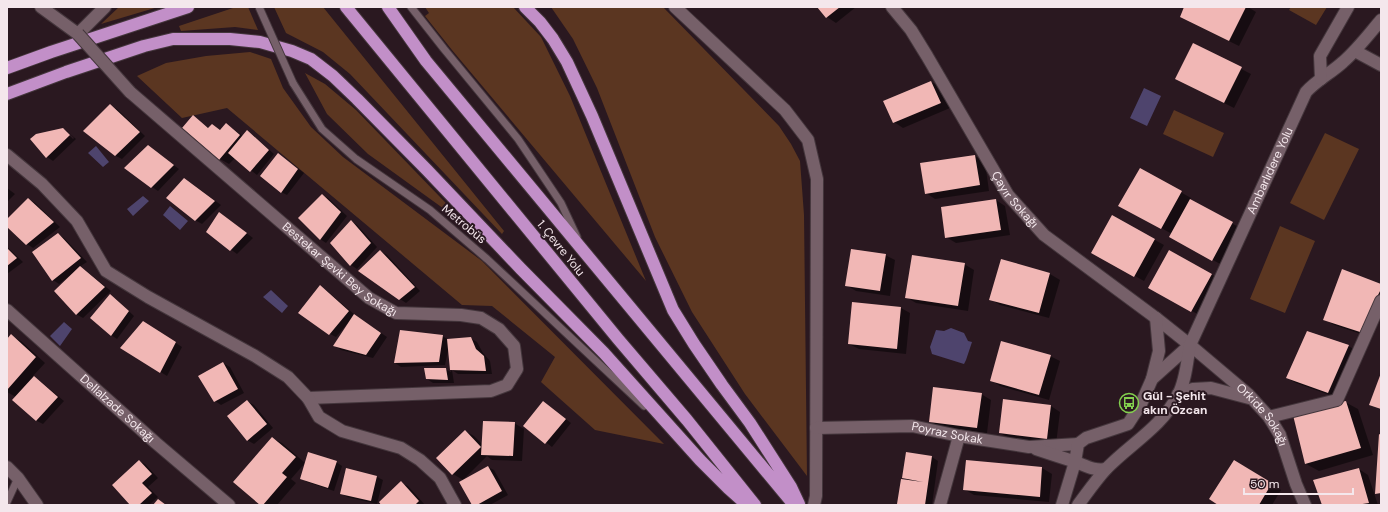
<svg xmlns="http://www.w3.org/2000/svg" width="1388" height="512" font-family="'DM Sans',sans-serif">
	<rect width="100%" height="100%" fill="#2a1820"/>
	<path fill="#5b3621" d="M119,7H158L101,24Z
		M236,7H248L258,30L235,27L181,31L179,26Z
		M274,7H323L504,231L502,234L350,74L323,52L286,33Z
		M425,7H513L541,37L570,96L646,281L452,50L425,16L429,13Z
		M551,7H663L779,126L791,144L800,161L804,215L807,476L745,394L692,312L655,237L597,88L573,39Z
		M1291,7H1327L1316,25L1289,10Z
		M250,52L271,59L283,88L311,127L343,157L482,261L664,444L595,430L541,382L555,357L492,306L462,305L227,108L182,118L137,76L166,63L206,56Z
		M305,73L325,84L356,110L469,227L368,154L327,114Z
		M1174,110L1224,133L1213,157L1163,134Z
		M1325,133L1359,149L1324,220L1290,203Z
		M1280,226L1315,241L1285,313L1250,299Z"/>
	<path fill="#4e446d" d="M1144,88L1161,96L1147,126L1130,118Z
		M96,146L109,162L103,167L88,153Z
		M143,196L149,201L133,216L127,209Z
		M170,206L188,221L180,230L163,215Z
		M271,290L288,306L282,313L263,297Z
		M64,322L72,329L60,346L50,336Z
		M951,328L964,333L968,341L972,342L966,360L964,364L932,354L930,347L936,330L944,331Z"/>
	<path fill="#0007" d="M818,7H856L836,23L827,17Z
		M1185,7H1248L1256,12L1239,46L1190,22Z
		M1193,44L1251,74L1234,108L1186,84Z
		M931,82L941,87L950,108L903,128L894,122Z
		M110,106L117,109L145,136L122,159L116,156Z
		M193,117L209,128L212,125L221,130L226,124L243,136L247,132L253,135L274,154L257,175L235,158L229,164L220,159Z
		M63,129L68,132H66L73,139L74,138L69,133L76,139L53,161L47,157L32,139Z
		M148,146L179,169L158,191L152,187Z
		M279,154L304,173L287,195L281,192Z
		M975,156L985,162L989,191L935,199L926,193L921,164Z
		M1140,169L1191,198L1190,200L1242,229L1222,265L1171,237L1172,234L1120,205Z
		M191,183L221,205L202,224L195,220Z
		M7,188L15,194L7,202Z
		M322,195L328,198L347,216L326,243L320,239Z
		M28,199L35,203L60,227L33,248L27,244L7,226V221Z
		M996,200L1005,206L1010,235L956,243L946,237Z
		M220,213L253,238L237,254L207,232Z
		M1113,217L1164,245L1144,281L1093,253Z
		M351,221L357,225L377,247L357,269L351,265Z
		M58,234L64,238L87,262L79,267L86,271L111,291L83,318L76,314L73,275L72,274L59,284L53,280Z
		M7,247L23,262L7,274Z
		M380,251L387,255L420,291L406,303L400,299Z
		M1170,251L1221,280L1201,316L1150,288Z
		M885,255L895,260L890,296L856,291L846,285Z
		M1001,260L1050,274L1060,280L1049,318L1000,305L990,299Z
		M964,264L974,270L968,311L916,303L906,297Z
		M1381,285V314L1370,337L1334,325L1324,319Z
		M320,287L326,290L355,315L387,337L373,358L341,350L335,346L348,325L347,324L336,337L330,334Z
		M110,296L116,299L134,316L117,339L111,335Z
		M901,308L910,313L906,354L859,349L849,344Z
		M150,326L182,347L167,376L122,348Z
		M11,336L21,341L45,363L33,376L40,381L64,401L43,424L37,421L14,400L16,397L7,392V340Z
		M442,336L449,340L470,338L477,342L483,353L490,361L492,374H458L452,370L454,383H433L427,379L445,369L451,372L449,346L445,365L401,367L395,363Z
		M1348,346L1358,351L1338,398L1296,383L1287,378Z
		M1050,356L1060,361L1049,400L1000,386L991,380Z
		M223,363L230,367L244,393L221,405L215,401Z
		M981,394L991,400L987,433L940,427L930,421Z
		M247,401L254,405L273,428L254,444L247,440Z
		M544,402L571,423L552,447L525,426Z
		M1345,402L1358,409L1373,455L1319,471L1306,464L1293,412Z
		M1051,406L1060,412L1056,444L1009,438L1000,433Z
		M514,423L524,429L522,461L492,460L487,456L463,480L453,474L437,458L465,431L474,436L483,445Z
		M272,438L282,443L305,463L291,479L296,483L277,505H261Z
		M932,457L938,461L932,505H901L898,504L910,481L903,477Z
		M139,461L145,464L158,478L148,487L158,497L149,505H132Z
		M967,461L1042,468L1052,474L1049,502L974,495L964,489Z
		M336,462L342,466L334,491L307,482L301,478Z
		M1244,466L1281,490L1272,505H1220Z
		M488,467L494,470L508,495L490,505H473Z
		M1359,469L1368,475L1378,505H1323Z
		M377,477L383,480L377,504L347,497L341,493Z
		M401,483L408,486L425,505H383Z"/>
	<path fill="#f1b7b5" d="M817,7H840L826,18Z
		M1184,7H1246L1229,41L1180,17Z
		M1193,43L1242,67L1224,103L1175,79Z
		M931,81L941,103L893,123L883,101Z
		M110,104L140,132L115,156L83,131Z
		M193,115L208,128L212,124L220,130L226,123L240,135L219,160L182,128Z
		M63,128L70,135L46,158L30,139L36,134Z
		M247,130L269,150L250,172L228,153Z
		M148,145L174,165L151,188L124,168Z
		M278,153L298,169L281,193L260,176Z
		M975,155L980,185L925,194L920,163Z
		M1140,168L1182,191L1161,229L1118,206Z
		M184,178L215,201L195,221L166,198Z
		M322,194L341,212L320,240L298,218Z
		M28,198L54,222L26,245L7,227V219Z
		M996,199L1001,230L945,238L941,207Z
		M1190,199L1233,222L1212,261L1169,237Z
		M219,212L247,233L230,251L206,232Z
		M1112,215L1155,239L1134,277L1091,253Z
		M351,220L371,243L350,266L330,243Z
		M58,233L81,258L52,281L32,252Z
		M7,248L17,258L7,266Z
		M851,249L886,254L880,291L845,286Z
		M380,250L415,287L399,300L358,271Z
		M1169,250L1212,274L1191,312L1148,288Z
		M912,255L965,263L958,306L905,298Z
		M1001,259L1050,273L1039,313L989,300Z
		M80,266L105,287L76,315L54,291Z
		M1342,269L1381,284V289L1360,332L1323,320Z
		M320,285L349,311L329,335L298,313Z
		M110,294L129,311L111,336L90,318Z
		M852,302L901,307L897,349L848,344Z
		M354,314L381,333L366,355L333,346Z
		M143,321L176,342L160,373L120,348Z
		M400,330L443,335L439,362L394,363Z
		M1307,331L1349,345L1328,393L1286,378Z
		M11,334L36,357L7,390V339Z
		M471,337L476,349L484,356L486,371L450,370L447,339Z
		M1001,341L1051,355L1039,395L990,381Z
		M223,362L238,389L214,402L198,376Z
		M424,368H446L448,380L426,379Z
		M1381,373V409L1369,405Z
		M34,376L58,397L36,421L12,400Z
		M933,387L982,393L977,428L929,422Z
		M1003,399L1051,405L1047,439L999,433Z
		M247,400L267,424L247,441L227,416Z
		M543,401L566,419L545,444L523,426Z
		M1346,401L1361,448L1305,464L1292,411Z
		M483,421L515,422L513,456L481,455Z
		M465,430L481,447L452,475L436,458Z
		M1379,434L1381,435V493L1375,494Z
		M272,437L296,457L282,473L287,477L263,505H260L233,482Z
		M308,452L337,461L328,488L300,479Z
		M906,452L932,456L925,505L897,504L901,479L923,482L902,478Z
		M139,460L152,474L142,483L152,493L139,505H130L112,485Z
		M966,460L1042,467L1040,497L963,490Z
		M1234,460L1272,483L1259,505H1218L1209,499Z
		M488,466L502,491L477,505H472L459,482Z
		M346,468L377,476L371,501L340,494Z
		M1359,468L1369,503L1356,505H1322L1313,480Z
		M401,481L419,501L415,505H381L379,502Z
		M158,499L166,505H153Z"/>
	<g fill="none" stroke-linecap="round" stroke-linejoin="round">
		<g stroke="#44363c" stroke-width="9">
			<path id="service" d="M411,7L444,49L518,139L561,203L577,237
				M293,83L322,129L356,159L430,210L487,259L644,406
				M7,502L18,478"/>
		</g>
		<g stroke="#44363c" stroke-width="14">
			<g id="minor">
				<path d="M41,7L78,34L105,7"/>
				<path d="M675,7L785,110L808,140L817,179L816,496L814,505"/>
				<path id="s1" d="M892,7L911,30L927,56L1008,195L1044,235L1156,318L1190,345L1248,394L1269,417L1280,435L1296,484L1305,505"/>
				<path d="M1355,51L1381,65"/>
				<path id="s2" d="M130,92L369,298L396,313L461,315L481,318L499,329L514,346L517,369L507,385L491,391L308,398"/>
				<path d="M7,155L42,184L77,221L106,271L148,297L255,356L288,377L308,398L319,417L342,431L401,448L420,460L440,478L455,505"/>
				<path id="s3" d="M7,310L156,443L229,505"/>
				<path d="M1152,379L1159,351L1156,318"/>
				<path d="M1178,394L1193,389L1211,388L1249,398"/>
				<path d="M1269,417L1337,400L1381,301"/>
				<path id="s4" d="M816,428L912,426L959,436L1029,447L1078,444"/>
				<path d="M1036,449C1048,453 1060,457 1073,461C1085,465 1093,471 1106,469"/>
				<path d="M7,467L18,478L37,505"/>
				<path d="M940,505L959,436"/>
				<path d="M1062,505L1075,462L1078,444L1086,438L1128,424L1141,404L1152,379L1190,345"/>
				<path id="s5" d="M1078,505C1087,493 1096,480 1106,469C1130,444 1162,427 1178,395C1186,380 1187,361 1190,345L1306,92C1317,80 1331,73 1343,62C1357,50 1369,34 1381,20"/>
			</g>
		</g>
		<g stroke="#44363c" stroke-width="14">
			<path id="tertiary" d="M1321,79L1320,56L1348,7"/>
		</g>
		<g stroke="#44363c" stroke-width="14">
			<path id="motorway" d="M346,7L618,339L687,420L755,505
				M388,7L426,61L794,505
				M525,7L540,22L553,39L567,62L592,116L673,310L694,344L722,385L750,423L791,487L799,504
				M7,68L51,52L188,7
				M7,94L66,72L144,46L173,39H230L260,42L292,51L311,59L333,76L357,99L427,170L521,269L604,353L700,460L728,488L747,505"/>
		</g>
		<use href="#service" stroke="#766069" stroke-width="7"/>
		<use href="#minor" stroke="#766069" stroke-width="12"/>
		<use href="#tertiary" stroke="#766069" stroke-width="12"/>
		<use href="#motorway" stroke="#c28fc8" stroke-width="12"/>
		<g stroke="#44363c" stroke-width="9" stroke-linecap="butt">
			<path id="service-bridge" d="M259,7L293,83"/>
		</g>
		<g stroke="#44363c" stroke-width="14" stroke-linecap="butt">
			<path id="minor-bridge" d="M78,34L130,92"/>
		</g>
		<use href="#service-bridge" stroke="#766069" stroke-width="7"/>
		<use href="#minor-bridge" stroke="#766069" stroke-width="12"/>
	</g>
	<defs>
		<g id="bus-ring" transform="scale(1)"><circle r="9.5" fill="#2a1820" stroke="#83d04e" stroke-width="1.5"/><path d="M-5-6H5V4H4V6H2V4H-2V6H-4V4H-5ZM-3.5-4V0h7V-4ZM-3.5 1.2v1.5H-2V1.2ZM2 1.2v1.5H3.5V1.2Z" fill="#83d04e"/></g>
	</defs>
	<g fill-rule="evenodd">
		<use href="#bus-ring" x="1129" y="403"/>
	</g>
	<g text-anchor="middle" stroke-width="4" stroke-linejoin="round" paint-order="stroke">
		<g font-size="12" fill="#f4e7ec" stroke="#2a1820">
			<text dy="4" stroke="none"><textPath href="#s5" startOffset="393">Ambarlıdere Yolu</textPath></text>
			<text dy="4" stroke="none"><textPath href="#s1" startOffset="229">Çayır Sokağı</textPath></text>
			<text transform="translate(464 224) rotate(40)" y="4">Metrobüs</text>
			<text transform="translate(561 248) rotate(51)" y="4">1. Çevre Yolu</text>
			<text dy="4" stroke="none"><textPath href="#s2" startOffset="275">Bestekar Şevki Bey Sokağı</textPath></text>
			<text dy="4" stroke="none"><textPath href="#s3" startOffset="148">Dellalzade Sokağı</textPath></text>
			<text dy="4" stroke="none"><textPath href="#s1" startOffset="559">Orkide Sokağı</textPath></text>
			<text dy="4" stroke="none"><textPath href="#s4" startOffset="132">Poyraz Sokak</textPath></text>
		</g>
		<g font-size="12" font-weight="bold" fill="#f4e7ec" stroke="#2a1820" text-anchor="start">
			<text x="1143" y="400">Gül - Şehit<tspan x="1143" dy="14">akın Özcan</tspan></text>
		</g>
	</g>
	<rect width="1388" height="512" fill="none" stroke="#f4e7ec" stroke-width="16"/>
	<path d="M1244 488v6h109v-6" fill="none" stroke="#f4e7ec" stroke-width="2"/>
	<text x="1250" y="488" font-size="12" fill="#f4e7ec" stroke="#2a1820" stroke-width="3" paint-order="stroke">50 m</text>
</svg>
